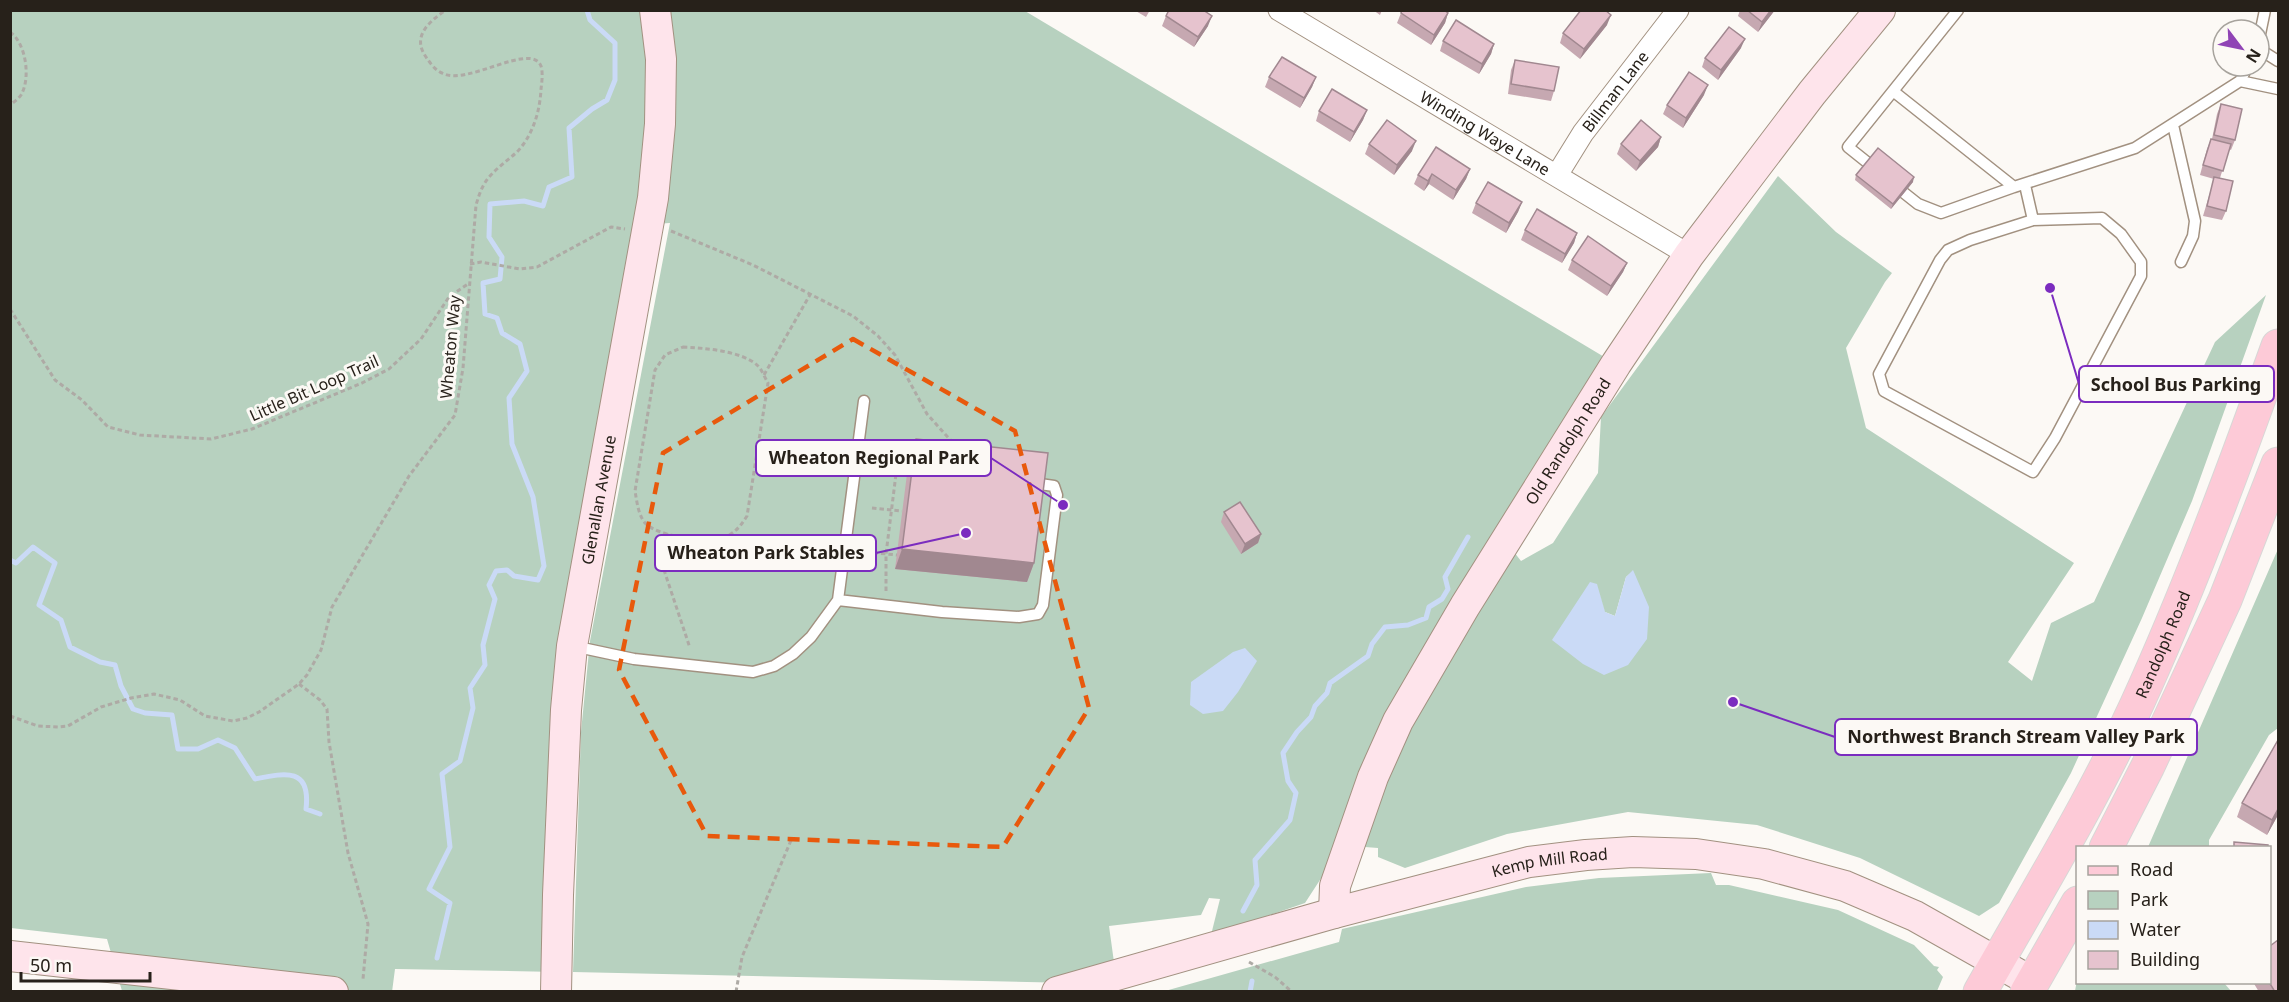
<svg xmlns="http://www.w3.org/2000/svg" width="2289" height="1002" font-family="'Noto Sans',sans-serif">
	<rect width="100%" height="100%" fill="#fcf9f5"/>
	<path fill="#b7d1bf" fill-rule="evenodd" d="M11,11H1025L1616,364L1507,543L1521,561L1553,543L1598,473L1601,417L1778,176L1836,232L1892,273L1885,282L1846,348L1866,428L2074,563L2008,662L2032,681L2051,623L2094,602L2215,342L2266,295L2192,501L2142,618L2071,773L1999,903L1979,916L1860,858L1757,825L1628,812L1507,834L1405,868L1378,857V848L1365,847L1355,826L1305,903L1211,935L1220,899L1209,898L1201,915L1109,926L1117,984L573,972L581,732L590,641L670,223L654,224L574,639L558,972L395,969L392,992L122,991L107,939L11,928ZM1633,571L1614,643L1597,584L1605,612L1615,616L1626,577Z
		M2278,549V728L2269,735L2209,840V847H2148Z
		M1711,873L1716,885H1729L1838,910L1914,945L1934,966L1939,967L1937,970L1943,977L1937,991H1165L1339,942L1342,929L1526,887L1599,878Z
		M2077,980L2078,982L2224,983L2231,991H2075Z"/>
	<path fill="#cadaf6" d="M1633,570L1649,607L1647,639L1628,665L1604,675L1583,664L1552,640L1590,582L1597,584L1605,612L1615,616L1626,577Z
		M1245,648L1257,661L1238,692L1223,711L1203,714L1190,705L1191,682L1233,652Z"/>
	<g fill="none" stroke-linecap="round" stroke-linejoin="round">
		<path stroke="#cadaf6" stroke-width="5" d="M10,560L16,563L33,547L55,563L39,605L61,620L70,647L100,662L115,665L121,686L133,709L145,713L172,715L178,749H198L218,740L235,748L255,779C285,773 311,767 306,809L320,814
			M1243,911L1257,885L1255,860L1290,820L1296,793L1288,781L1283,753L1297,732L1311,717L1315,706L1327,693L1330,683L1368,656L1372,644L1385,627L1408,625L1426,618L1429,607L1442,599L1448,589L1445,577L1468,537
			M437,958L450,903L429,889L450,847L442,774L460,761L473,708L470,688L485,665L483,645L495,599L489,585L496,571L507,570L514,576L538,580L544,566L533,497L512,444L509,398L527,371L520,344L502,333L497,318L485,314L483,283L500,279L502,257L489,237L490,204L524,201L543,206L549,187L572,177L569,128L592,109L607,100L615,80V43L590,20L587,10
			M1250,992L1252,981"/>
		<g stroke="#a29180" stroke-width="13">
			<path id="lane" d="M1958,10L1893,91L2014,187L2135,148L2240,81L2248,66
				M2259,39L2265,10
				M2259,49L2278,61
				M2240,81L2278,89
				M2173,125L2195,221L2193,236L2181,262
				M1878,171L1848,147L1893,91
				M1894,185L1918,204L1941,213L2014,187
				M2025,185L2033,220
				M2102,218L2121,234L2141,262V276L2055,438L2033,472L1884,391L1879,374L1940,260L1948,250L1970,240L2033,220Z
				M838,600L942,612L1019,617L1038,614L1043,605L1057,495L1054,486L1040,484
				M573,646L634,659L753,672L774,666L793,654L811,637L838,600L864,401"/>
		</g>
		<g stroke="#a29180" stroke-width="23">
			<g id="street">
				<path id="s1" d="M1279,10L1689,255"/>
				<path id="s2" d="M1557,175L1583,133L1678,10"/>
			</g>
		</g>
		<g stroke="#a29180" stroke-width="32">
			<g id="secondary">
				<path id="s3" d="M1334,913L1335,886L1373,777L1398,721L1465,606L1616,364L1689,255L1812,93L1880,10"/>
				<path d="M10,956L333,992"/>
				<path id="s4" d="M556,992L558,895L566,710L572,646L653,198L660,124L661,59L655,10"/>
				<path id="s5" d="M1057,992L1334,913L1529,862L1586,855L1633,852L1696,854L1764,864L1845,886L1915,916L2032,982"/>
			</g>
		</g>
		<g stroke="#d8d7d6" stroke-width="35">
			<g id="primary">
				<path d="M2106,848L2148,766L2225,600L2278,464"/>
				<path id="s6" d="M1980,992C2037,891 2099,791 2146,684C2195,574 2237,460 2278,346"/>
				<path d="M2027,992L2078,903"/>
			</g>
		</g>
		<path stroke="#aeaaa5" stroke-width="3" stroke-dasharray="4.5 3" stroke-linecap="butt" d="M10,32C26,43 31,78 21,95C19,98 14,102 10,105
			M671,231L753,265L853,316L878,336L895,355L927,414L954,444
			M470,264L481,262L520,269L537,267L611,227L625,229
			M10,309L55,380L82,400L108,427L140,435L211,439L252,429L362,383L389,369L421,339L449,297L468,284
			M683,347C704,348 743,351 758,366C762,370 765,378 768,383L747,516C740,527 735,533 723,538C707,544 657,536 645,523C638,514 637,502 635,491L655,370L665,355Z
			M764,375L811,293
			M872,508L902,511
			M667,533L662,564L690,648
			M866,552L897,555
			M886,591V554L897,466L907,467
			M299,684L320,700L327,709L329,742L348,853L368,924L363,979
			M10,716L38,726L58,727L68,726L101,707L131,698L154,694L180,700L205,716L233,721L247,718L259,712L299,684L307,675L321,650L332,607L409,476L455,415L463,368L476,205C479,195 482,185 490,176C498,167 508,160 517,152C533,135 540,111 541,89C542,82 543,72 541,66C531,41 466,87 442,73C435,70 430,63 426,57C411,36 430,21 446,10
			M1249,962L1275,977L1292,992
			M736,992L742,957L792,838"/>
		<use href="#lane" stroke="#fff" stroke-width="10"/>
		<use href="#street" stroke="#fff" stroke-width="21"/>
		<use href="#secondary" stroke="#fee4eb" stroke-width="30"/>
		<use href="#primary" stroke="#fdcad7" stroke-width="33"/>
	</g>
	<path fill="#c6a8b1" d="M1134,10H1150L1146,17Z
		M1373,10H1382L1380,15Z
		M1740,10H1775L1758,32L1738,16Z
		M1401,13H1448L1445,23L1431,45L1397,23Z
		M1166,16L1208,26L1194,47L1162,26Z
		M1607,25L1580,59L1560,43L1563,33Z
		M1443,41L1494,44L1491,54L1479,74L1440,51Z
		M1741,48L1718,80L1702,67L1705,58Z
		M1515,60L1554,91L1551,101L1508,94L1511,70Z
		M1269,77H1316L1312,87L1300,108L1265,87Z
		M1704,95L1683,128L1663,114L1667,105Z
		M2221,104L2235,140L2231,150L2229,149L2220,178L2226,211L2222,220L2203,216L2214,179L2200,175L2207,149L2211,139H2212L2217,114Z
		M1367,110L1363,120L1350,142L1316,121L1319,111Z
		M1661,137L1658,147L1636,171L1617,154L1621,144Z
		M1369,144L1412,151L1394,175L1365,154Z
		M1470,169L1466,179L1453,200L1429,184L1424,191L1414,184L1418,175Z
		M1856,175L1913,182L1891,209L1855,180Z
		M1522,202L1518,212L1506,233L1472,213L1476,203Z
		M1525,230L1577,233L1574,243L1562,263L1521,240Z
		M1572,260L1627,263L1623,272L1607,296L1568,270Z
		M916,439L1034,563L1027,582L895,569L909,458Z
		M1224,512L1261,534L1258,543L1241,554L1221,522Z
		M2278,740V815L2267,835L2237,817L2242,803Z
		M2253,982H2270L2278,992H2259Z"/>
	<path fill="#a18890" d="M1771,10H1775L1758,32L1762,22Z
		M1448,13L1445,23L1431,45L1434,35Z
		M1611,15L1607,25L1580,59L1584,49Z
		M1212,16L1208,26L1194,47L1198,37Z
		M1745,39L1741,48L1718,80L1721,70Z
		M1494,44L1491,54L1479,74L1482,64Z
		M1316,77L1312,87L1300,108L1304,98Z
		M1708,85L1704,95L1683,128L1686,118Z
		M1367,110L1363,120L1350,142L1354,132Z
		M1661,137L1658,147L1636,171L1640,161Z
		M1416,141L1412,151L1394,175L1397,165Z
		M1470,169L1466,179L1453,200L1456,190Z
		M1432,174L1429,184L1424,191L1428,181Z
		M1914,177L1913,182L1891,209L1893,204Z
		M1522,202L1518,212L1506,233L1509,223Z
		M1577,233L1574,243L1562,263L1565,254Z
		M1627,263L1623,272L1607,296L1611,286Z
		M1261,534L1258,543L1241,554L1245,544Z
		M902,549L1034,563L1027,582L895,569Z
		M2278,809V815L2267,835L2272,820Z"/>
	<path fill="#e6c3ce" stroke="#a18890" stroke-width="1.5" d="M1169,10H1203L1212,16L1198,37L1166,16Z
		M1402,10H1444L1448,13L1434,35L1401,13Z
		M1581,10H1605L1611,15L1584,49L1563,33Z
		M1747,10H1771L1762,22Z
		M1456,20L1494,44L1482,64L1443,41Z
		M1729,27L1745,39L1721,70L1705,58Z
		M1282,57L1316,77L1304,98L1269,77Z
		M1515,60L1559,67L1554,91L1511,84Z
		M1689,72L1708,85L1686,118L1667,105Z
		M1332,89L1367,110L1354,132L1319,111Z
		M2221,104L2242,109L2235,140L2214,135Z
		M1387,120L1416,141L1397,165L1369,144Z
		M1641,120L1661,137L1640,161L1621,144Z
		M2211,139L2231,144L2223,171L2203,165Z
		M1436,147L1470,169L1456,190L1432,174L1428,181L1418,175Z
		M1878,148L1914,177L1893,204L1856,175Z
		M2214,177L2233,181L2226,211L2207,206Z
		M1488,182L1522,202L1509,223L1476,203Z
		M1537,209L1577,233L1565,254L1525,230Z
		M1588,236L1627,263L1611,286L1572,260Z
		M916,439L1048,453L1034,563L902,549Z
		M1240,502L1261,534L1245,544L1224,512Z
		M2278,740V809L2272,820L2242,803Z
		M2234,842L2268,845V848H2234Z
		M2278,940V992H2275L2269,982H2270V946Z"/>
	<path fill="none" stroke="#e8590c" stroke-width="4.5" stroke-dasharray="12 8" stroke-linejoin="round" d="M853,339L1015,431L1089,708L1003,847L707,836L619,670L663,453Z"/>
	<g text-anchor="middle" stroke-width="6" stroke-linejoin="round" paint-order="stroke">
		<g font-size="16" fill="#27211a" stroke="#fcf9f5">
			<text dy="6" stroke="none"><textPath href="#s2" startOffset="102">Billman Lane</textPath></text>
			<text dy="6" stroke="none"><textPath href="#s1" startOffset="240">Winding Waye Lane</textPath></text>
			<text transform="translate(450 347) rotate(-85)" y="6">Wheaton Way</text>
			<text transform="translate(314 388) rotate(-24)" y="6">Little Bit Loop Trail</text>
			<text dy="6" stroke="none"><textPath href="#s3" startOffset="531">Old Randolph Road</textPath></text>
			<text dy="6" stroke="none"><textPath href="#s4" startOffset="495">Glenallan Avenue</textPath></text>
			<text dy="6" stroke="none"><textPath href="#s6" startOffset="393">Randolph Road</textPath></text>
			<text dy="6" stroke="none"><textPath href="#s5" startOffset="510">Kemp Mill Road</textPath></text>
		</g>
	</g>
	<path fill="none" stroke="#7b2cbf" stroke-width="2" d="M2050 288L2079 384M1063 505L991 458M966 533L876 553M1733 702L1835 737"/>
	<g fill="#7b2cbf" stroke="#fcf9f5" stroke-width="2">
		<circle cx="2050" cy="288" r="6"/>
		<circle cx="1063" cy="505" r="6"/>
		<circle cx="966" cy="533" r="6"/>
		<circle cx="1733" cy="702" r="6"/>
	</g>
	<g fill="#fcf9f5" stroke="#7b2cbf" stroke-width="2">
		<rect x="2079" y="366" width="195" height="36" rx="6"/>
		<rect x="756" y="440" width="235" height="36" rx="6"/>
		<rect x="655" y="535" width="221" height="36" rx="6"/>
		<rect x="1835" y="719" width="362" height="36" rx="6"/>
	</g>
	<g font-size="18" text-anchor="middle" font-weight="bold" fill="#27211a">
		<text x="2176" y="391">School Bus Parking</text>
		<text x="874" y="464">Wheaton Regional Park</text>
		<text x="766" y="559">Wheaton Park Stables</text>
		<text x="2016" y="743">Northwest Branch Stream Valley Park</text>
	</g>
	<rect width="2289" height="1002" fill="none" stroke="#27211a" stroke-width="24"/>
	<rect x="2076" y="846" width="195" height="138" fill="#fcf9f5" stroke="#a7a39d" stroke-width="1.5"/>
	<rect x="2088" y="866" width="30" height="9" fill="#fdcad7" stroke="#a7a39d" stroke-width="1.5"/>
	<text x="2130" y="876" font-size="18" fill="#27211a">Road</text>
	<rect x="2088" y="891" width="30" height="18" fill="#b7d1bf" stroke="#a7a39d" stroke-width="1.5"/>
	<text x="2130" y="906" font-size="18" fill="#27211a">Park</text>
	<rect x="2088" y="921" width="30" height="18" fill="#cadaf6" stroke="#a7a39d" stroke-width="1.5"/>
	<text x="2130" y="936" font-size="18" fill="#27211a">Water</text>
	<rect x="2088" y="951" width="30" height="18" fill="#e6c3ce" stroke="#a7a39d" stroke-width="1.5"/>
	<text x="2130" y="966" font-size="18" fill="#27211a">Building</text>
	<g transform="translate(2241 48) rotate(122)"><circle r="28" fill="#fcf9f5" stroke="#a7a39d" stroke-width="1.5"/>
	<path d="M0-4.5L10 22L0 15L-10 22Z" fill="#9044b5"/>
	<text y="-9" font-size="16" font-weight="bold" text-anchor="middle" fill="#27211a">N</text>
	</g>
	<path d="M21 972v9h129v-9" fill="none" stroke="#27211a" stroke-width="3"/>
	<text x="30" y="972" font-size="18" fill="#27211a" stroke="#fcf9f5" stroke-width="4.5" paint-order="stroke">50 m</text>
</svg>
